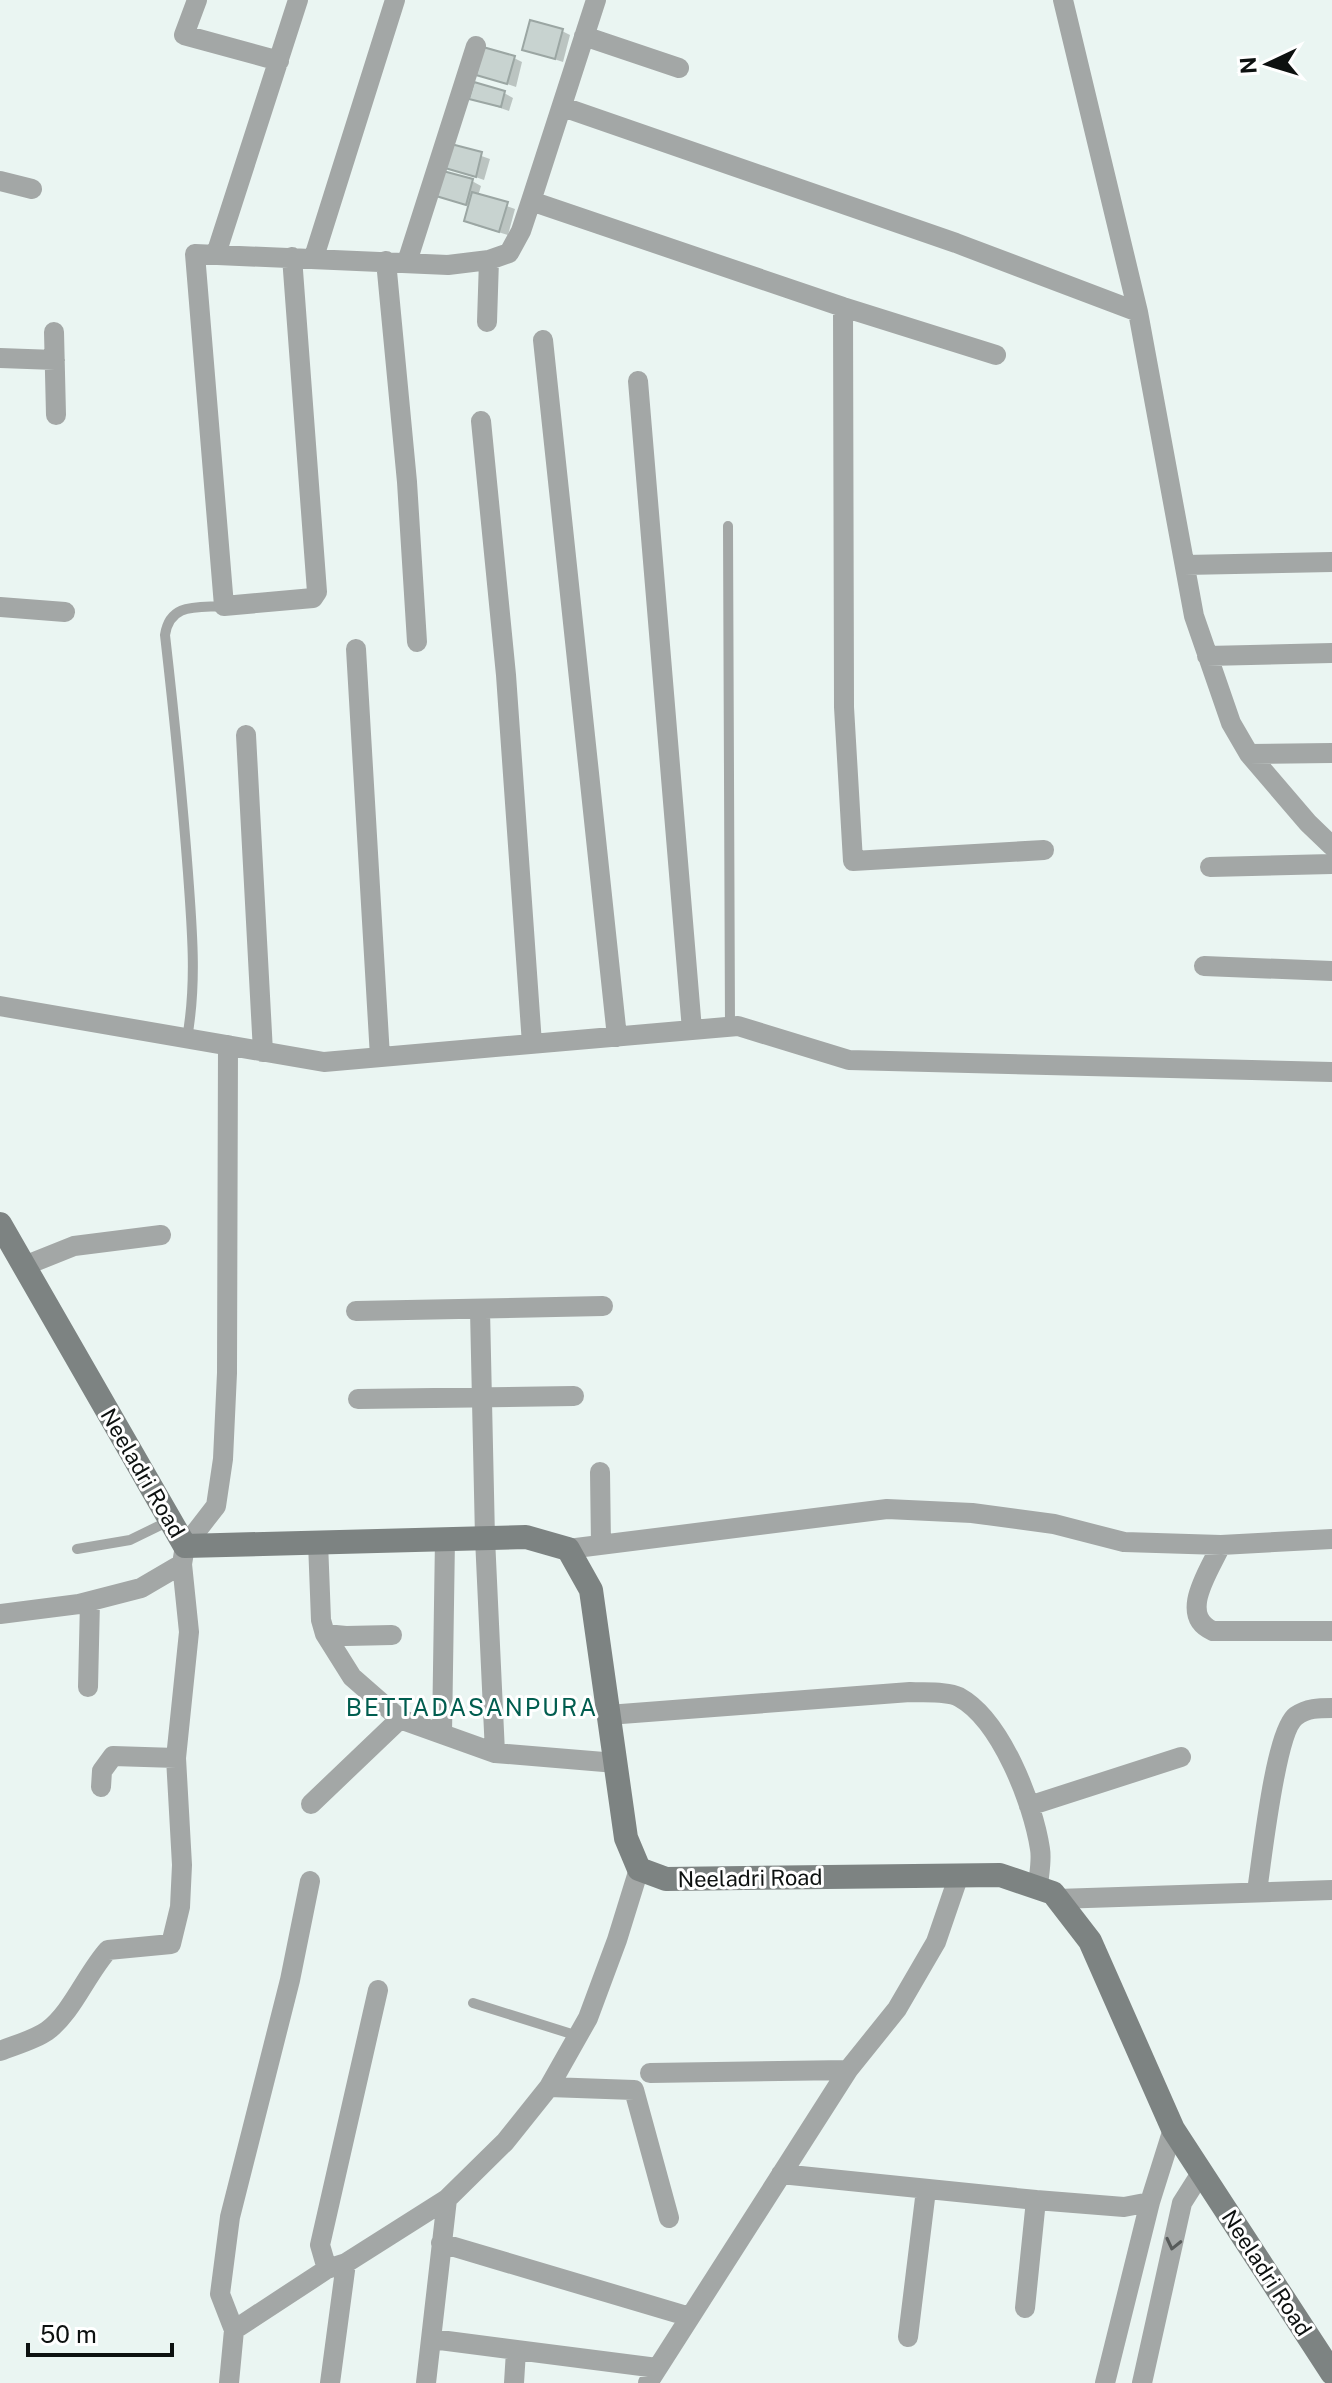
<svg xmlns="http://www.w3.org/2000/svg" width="1332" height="2383" font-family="'Public Sans',sans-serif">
	<rect width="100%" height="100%" fill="#eaf5f2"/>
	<path fill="#0003" d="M562,31L570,35L563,62L524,49Z
		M514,58L522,62L516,87L478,74Z
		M504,93L513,98L509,111L472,98Z
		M453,146L490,159L484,180L447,167Z
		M444,173L472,181L481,186L478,196L515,209L508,235L474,225L466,220L470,206L438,195Z"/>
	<path fill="#c8d3d0" stroke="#9ba6a3" stroke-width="2" d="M530,20L563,29L555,59L522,50Z
		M483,47L515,56L507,84L476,75Z
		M474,82L505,91L501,107L469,99Z
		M451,144L482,152L476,177L445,168Z
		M443,171L473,179L466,205L436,196Z
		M472,192L508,202L499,232L464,221Z"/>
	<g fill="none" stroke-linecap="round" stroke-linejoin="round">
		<path stroke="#a3a7a6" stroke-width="10" d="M728,526L730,1027
			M187,1038C197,983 192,929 188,873C182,794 174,714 165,635C170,602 198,608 224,606
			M77,1549L130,1540L169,1521
			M473,2003L578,2036"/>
		<path stroke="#a3a7a6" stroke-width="20" d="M197,0L184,35L279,61
			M1063,0L1138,312L1194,616L1231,723L1249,754L1308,823L1332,846
			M584,36L679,68
			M563,107L956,243L1138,312
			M0,181L32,189
			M531,201L843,307L996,355
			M216,254L298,0
			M292,257L317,592L313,598L224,606L195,254L448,265L489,260L509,253L521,231L531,201L596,0
			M314,257L395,0
			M386,261L407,482L417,642
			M407,262L476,46
			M843,307L844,707L853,861L1044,850
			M487,322L489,260
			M54,332L56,415
			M543,340L617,1037
			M0,358L55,360
			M638,381L692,1030
			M481,421L506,675L532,1044
			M1185,565L1332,562
			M0,607L65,612
			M356,649L380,1057
			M1207,656L1332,653
			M246,735L263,1052
			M1249,754L1332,753
			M1210,867L1332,864
			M1204,966L1332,971
			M0,1006L324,1062L738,1026L849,1060L1332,1072
			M24,1266L74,1246L161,1235
			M480,1310L485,1538L495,1753L616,1763
			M356,1311L603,1306
			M358,1399L574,1396
			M600,1472L601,1545
			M318,1542L321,1620L325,1634L352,1677L400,1719L495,1753
			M1221,1545C1210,1570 1177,1615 1213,1631H1332
			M568,1549L887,1509L972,1513L1054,1524L1124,1542L1221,1545L1332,1539
			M0,1614L79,1604L141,1588L182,1564
			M325,1634L346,1636L392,1635
			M88,1687L90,1601
			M608,1715L910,1692C924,1693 947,1691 959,1697C1001,1720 1033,1803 1040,1849C1042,1860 1039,1874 1038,1886
			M442,1734L445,1539
			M101,1787L102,1771L113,1756L176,1758
			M311,1804L400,1719
			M1029,1806L1181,1757
			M1257,1891C1262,1860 1275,1731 1296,1716C1307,1708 1319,1708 1332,1708
			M1057,1899L1332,1890
			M0,2051C15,2045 34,2040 47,2031C72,2013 87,1973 108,1950L171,1944L180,1907L182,1865L176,1758L189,1632L182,1564L185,1546L216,1506L223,1459L227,1373L228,1045
			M650,2073L848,2070
			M549,2087L634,2090L669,2218
			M781,2174L1036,2200L1124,2207L1150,2202
			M441,2243L690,2317
			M327,2269L320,2245L378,1990
			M1025,2308L1036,2200
			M234,2330L327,2269L346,2263L447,2199L505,2142L549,2087L588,2018L617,1940L639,1869
			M908,2337L926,2190
			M432,2339L657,2368
			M229,2383L234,2330L220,2294L230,2217L290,1980L310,1881
			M330,2383L346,2263
			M426,2383L447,2199
			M514,2383L516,2351
			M648,2383L848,2070L897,2009L936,1942L959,1875
			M1105,2383L1150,2202L1173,2129
			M1142,2383L1182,2203L1201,2173"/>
		<path stroke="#7d8382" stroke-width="24" d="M0,1224L185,1546L526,1537L568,1549L591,1590L626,1838L639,1869L666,1879L1000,1875L1053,1893L1090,1941L1173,2129L1332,2373"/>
	</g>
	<defs><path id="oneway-chevron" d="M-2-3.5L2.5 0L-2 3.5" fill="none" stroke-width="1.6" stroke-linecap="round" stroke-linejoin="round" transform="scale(2)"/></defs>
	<use stroke="#585c5b" href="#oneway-chevron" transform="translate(1173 2244) rotate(103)"/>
	<g text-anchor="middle" stroke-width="6" stroke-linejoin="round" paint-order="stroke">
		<g font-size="22" fill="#0d1110" stroke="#fff">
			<text transform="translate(143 1473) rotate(60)" y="8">Neeladri Road</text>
			<text transform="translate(750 1878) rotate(-1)" y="8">Neeladri Road</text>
			<text transform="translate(1267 2273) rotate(57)" y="8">Neeladri Road</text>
		</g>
		<g font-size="24" letter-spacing="2" fill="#005d4f" stroke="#fff">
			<text x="472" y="1716">BETTADASANPURA</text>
		</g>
	</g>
	<g transform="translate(1268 64) rotate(266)" stroke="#ffffff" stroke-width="6" paint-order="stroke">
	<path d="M0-6L14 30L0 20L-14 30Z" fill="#0d1110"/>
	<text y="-12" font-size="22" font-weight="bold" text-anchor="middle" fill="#0d1110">N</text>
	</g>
	<path d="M28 2343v12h144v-12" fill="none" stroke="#0d1110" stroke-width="4"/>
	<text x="40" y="2343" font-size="24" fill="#0d1110" stroke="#ffffff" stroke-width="6" paint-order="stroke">50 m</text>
</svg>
